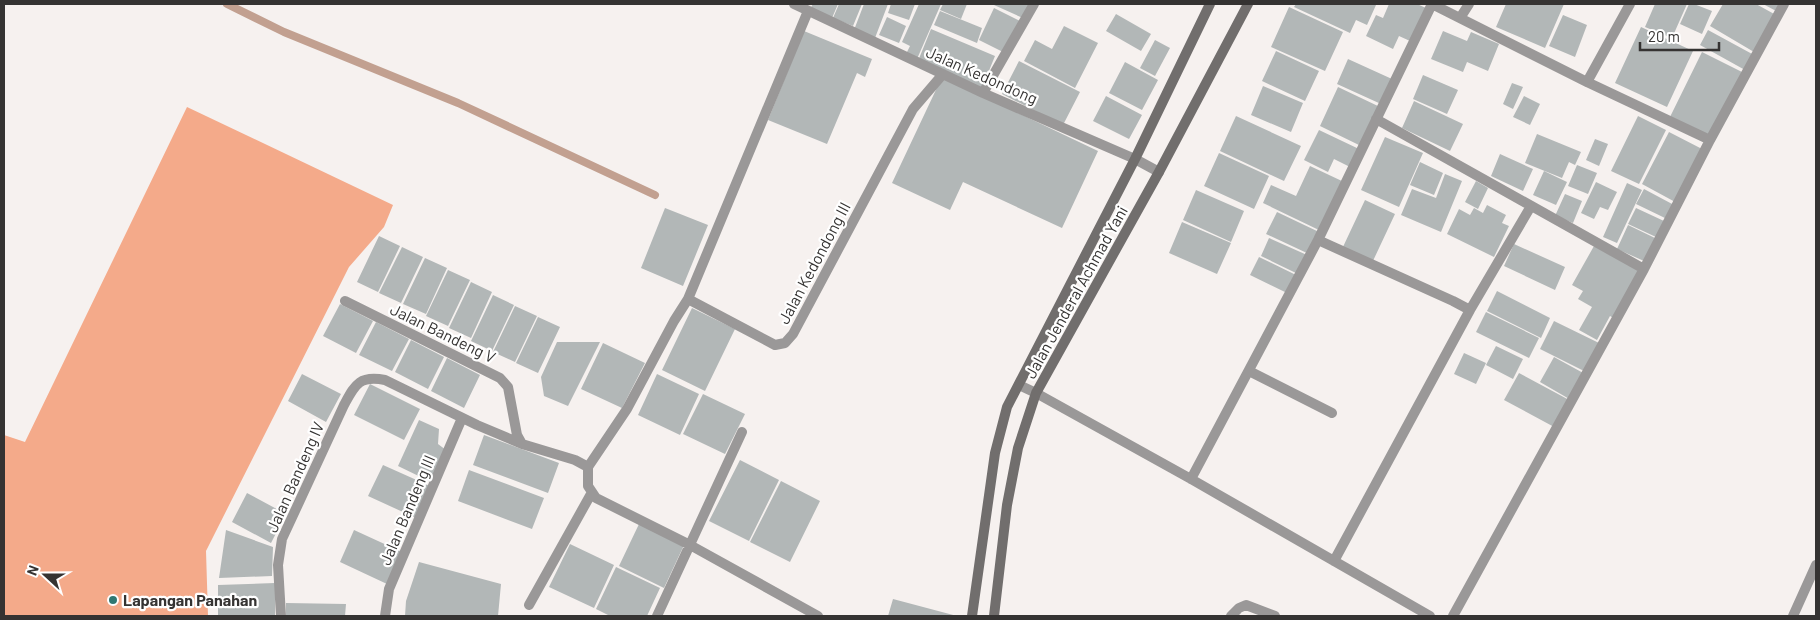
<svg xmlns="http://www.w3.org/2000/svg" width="1820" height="620" font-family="Barlow,sans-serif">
	<rect width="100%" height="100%" fill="#f6f1ef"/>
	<path fill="#f4aa8a" d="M187,107L393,205L384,227L349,267L206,551L208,616H4V435L25,442Z"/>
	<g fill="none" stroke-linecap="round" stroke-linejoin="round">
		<path stroke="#c2a090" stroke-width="8" d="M227,4L284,32L458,103L655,195"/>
	</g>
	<path fill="#b2b7b7" d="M813,4H838L832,18L810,9Z
		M839,4H862L853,26L833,18Z
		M864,4H888L875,38L854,30Z
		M891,4H915L909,20L888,13Z
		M919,4H941L917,59L906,54L910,46L902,42Z
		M943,4H967L961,19L940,10Z
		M994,4H1031L1025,19L994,5Z
		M1296,4H1374L1376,5L1367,25L1356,20L1350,33L1294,7Z
		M1389,4H1417L1426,8L1410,41L1399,36L1393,49L1366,36L1376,15L1383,18Z
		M1506,4H1564L1545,48L1496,27Z
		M1655,4H1687L1672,38L1645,27Z
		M1689,4H1694L1712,11L1702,34L1680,24Z
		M1723,4H1756L1776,15L1754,52L1710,26Z
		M1763,4H1783L1778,12Z
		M1289,7L1343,32L1325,71L1271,47Z
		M994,8L1020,21L1005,53L979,40Z
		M940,11L982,28L977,43L934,25Z
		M1116,14L1151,34L1141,51L1106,31Z
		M1563,15L1587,25L1575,57L1549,46Z
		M887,17L906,26L899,43L879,35Z
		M1064,26L1098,43L1075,88L1024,61L1035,40L1052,49Z
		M1641,27L1693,51L1667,107L1615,83Z
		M931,29L995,56L982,88L918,61Z
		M1708,30L1754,55L1745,70L1700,45Z
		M804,31L872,59L865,77L857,73L827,144L768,120Z
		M1443,31L1467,41L1471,32L1499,44L1488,71L1467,62L1463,72L1431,59Z
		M1155,40L1170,48L1155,76L1140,68Z
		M1276,51L1319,71L1305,101L1262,81Z
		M1702,52L1742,72L1709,138L1669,119Z
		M1348,59L1392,79L1381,104L1337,84Z
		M1019,61L1080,92L1063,125L1002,94Z
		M1125,62L1158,80L1142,110L1109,93Z
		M1423,75L1458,90L1447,114L1413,99Z
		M942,77L1098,151L1062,228L963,182L950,210L892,183Z
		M1512,83L1523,87L1513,109L1503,104Z
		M1263,86L1303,103L1291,132L1251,115Z
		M1338,87L1380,107L1361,146L1320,126Z
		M1106,96L1142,115L1129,139L1093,121Z
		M1524,96L1540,104L1530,125L1513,117Z
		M1414,101L1463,124L1450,151L1402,128Z
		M1236,116L1301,146L1284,181L1220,151Z
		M1638,116L1666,130L1639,184L1611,171Z
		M1319,130L1359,149L1350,167L1334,159L1328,172L1304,160Z
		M1669,132L1704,150L1677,203L1642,184Z
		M1537,134L1581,152L1575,165L1569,162L1562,178L1525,163Z
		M1385,137L1423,153L1399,207L1361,190Z
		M1595,139L1608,144L1599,166L1586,160Z
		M1219,153L1269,176L1254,209L1204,186Z
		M1500,154L1533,169L1523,191L1491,176Z
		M1420,162L1443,173L1434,195L1410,185Z
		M1577,165L1597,173L1588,194L1568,186Z
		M1310,166L1344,182L1321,231L1263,203L1271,185L1296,196Z
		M1544,171L1567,182L1556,205L1533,195Z
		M1445,174L1462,181L1441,232L1401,215L1412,189L1436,198Z
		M1476,181L1488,188L1478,209L1465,202Z
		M1596,182L1617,192L1608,210L1600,207L1594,219L1581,213Z
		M1627,183L1642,190L1617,243L1603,237Z
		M1644,189L1674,205L1667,219L1636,204Z
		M1196,190L1244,211L1231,242L1183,220Z
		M1565,194L1582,201L1573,223L1555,216Z
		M1365,200L1395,214L1372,263L1342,249Z
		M1487,205L1506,215L1502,223L1509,226L1494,257L1447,234L1459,209L1470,215L1474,208L1483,213Z
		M665,208L708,225L683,286L641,268Z
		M1636,208L1664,221L1656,237L1628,224Z
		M1277,212L1319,232L1309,254L1266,234Z
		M1182,222L1231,243L1217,274L1169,253Z
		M1628,225L1655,238L1644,261L1617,249Z
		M379,236L400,246L378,292L357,282Z
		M1269,238L1307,255L1298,274L1261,256Z
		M1514,244L1565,267L1555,290L1504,266Z
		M1594,246L1641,272L1615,319L1610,316L1597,340L1579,330L1592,307L1578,299L1583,291L1572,285Z
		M402,247L423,257L401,303L379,293Z
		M1259,257L1296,275L1287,293L1250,275Z
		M425,258L447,268L426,314L403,304Z
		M448,270L470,280L448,326L426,316Z
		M471,282L492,292L471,338L449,328Z
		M1497,291L1550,318L1541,338L1487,311Z
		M493,295L514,305L492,351L471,341Z
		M340,304L373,321L356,353L323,336Z
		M515,306L537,316L515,362L493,352Z
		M692,308L735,329L705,391L662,370Z
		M1486,312L1539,338L1529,358L1476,332Z
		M538,317L560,327L538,373L516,363Z
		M1554,321L1599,343L1586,372L1540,349Z
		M376,322L409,339L392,371L359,355Z
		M411,340L444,357L428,389L395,372Z
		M557,342H600L568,406L544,396L541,377Z
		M603,343L645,363L622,408L581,389Z
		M1496,346L1523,359L1513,379L1486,365Z
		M1464,353L1486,363L1476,384L1454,374Z
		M1554,357L1585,374L1571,400L1540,382Z
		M447,358L480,375L464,408L431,391Z
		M1519,373L1571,401L1556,428L1504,400Z
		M302,374L341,394L326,422L288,401Z
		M657,374L699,394L680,435L638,415Z
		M370,384L420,409L404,440L354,415Z
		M703,394L745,414L725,454L683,434Z
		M419,420L439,429L438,444L446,450L431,482L398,466Z
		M484,435L559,463L548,493L473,465Z
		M740,460L779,480L749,541L709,521Z
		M383,465L430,486L416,518L368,496Z
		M469,470L544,498L532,529L458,501Z
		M781,481L820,501L790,562L750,542Z
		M247,493L286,514L271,543L232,522Z
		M639,524L684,545L664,588L619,566Z
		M226,530L273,547L272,576L219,578Z
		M354,530L402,552L387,584L340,562Z
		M570,544L614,565L594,608L549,587Z
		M419,562L501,584L498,616H405L406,601Z
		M616,567L660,588L647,616H610L596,609Z
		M275,583V616H218V585Z
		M893,599L957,616H888Z
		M286,603L346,604L345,616H286Z"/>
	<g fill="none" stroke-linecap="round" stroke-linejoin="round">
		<path stroke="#9a9898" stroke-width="10" d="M794,4L983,93L1135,159L1159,172
			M1432,4L1587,82L1710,140
			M1460,18L1469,4
			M1587,82L1630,4
			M983,93L1034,4
			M1376,119L1644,269
			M1318,240L1453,301L1470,310L1334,561
			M688,299L808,11
			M345,301L500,378L508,387L517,435L522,444L575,460L588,467L627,409L674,321L688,299L775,345L785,343L793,334L913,109L943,74
			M1470,310L1531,206
			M1249,371L1332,413
			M1019,385L1036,393L1191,479L1430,616
			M588,467V486L596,498L690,545L818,616
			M1191,479L1318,240L1432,4
			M529,605L591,494
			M281,616L278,565L282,539L344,405C355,385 359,375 385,380L477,425L522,444
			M385,616L389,589L462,418
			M657,616L742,432
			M1231,616L1239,608L1246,605L1275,616
			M1453,616L1644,269L1710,140L1784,4
			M1793,616L1816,565"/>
		<path stroke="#716e6d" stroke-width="10" d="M972,616L995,453L1007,407L1135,159L1210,4
			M994,616L1007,505L1018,448L1036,393L1159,172L1248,4"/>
	</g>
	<circle fill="#307872" stroke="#fff" stroke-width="2" cx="113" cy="600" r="5"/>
	<g text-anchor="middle" stroke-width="4.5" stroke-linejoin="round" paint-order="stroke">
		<g font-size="16" fill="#353332" stroke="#fff">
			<text transform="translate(982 75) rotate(24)" y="6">Jalan Kedondong</text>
			<text transform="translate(814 263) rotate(-62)" y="6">Jalan Kedondong III</text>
			<text transform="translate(1076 292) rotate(-61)" y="6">Jalan Jenderal Achmad Yani</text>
			<text transform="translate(443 333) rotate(26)" y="6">Jalan Bandeng V</text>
			<text transform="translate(295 477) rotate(-66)" y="6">Jalan Bandeng IV</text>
			<text transform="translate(407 510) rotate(-67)" y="6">Jalan Bandeng III</text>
		</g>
		<g font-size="16" font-weight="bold" fill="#353332" stroke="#fff" text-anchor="start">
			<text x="123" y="606">Lapangan Panahan</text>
		</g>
	</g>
	<rect width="1820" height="620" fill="none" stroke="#353332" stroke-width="10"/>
	<g transform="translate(45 575) rotate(291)" stroke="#ffffff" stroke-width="4" paint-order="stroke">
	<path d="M0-4L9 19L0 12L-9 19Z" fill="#353332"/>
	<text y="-8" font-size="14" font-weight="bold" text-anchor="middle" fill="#353332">N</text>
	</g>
	<path d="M1640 42v8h79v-8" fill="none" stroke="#353332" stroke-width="2.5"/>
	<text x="1648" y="42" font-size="15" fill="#353332" stroke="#ffffff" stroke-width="4" paint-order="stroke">20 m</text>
</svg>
